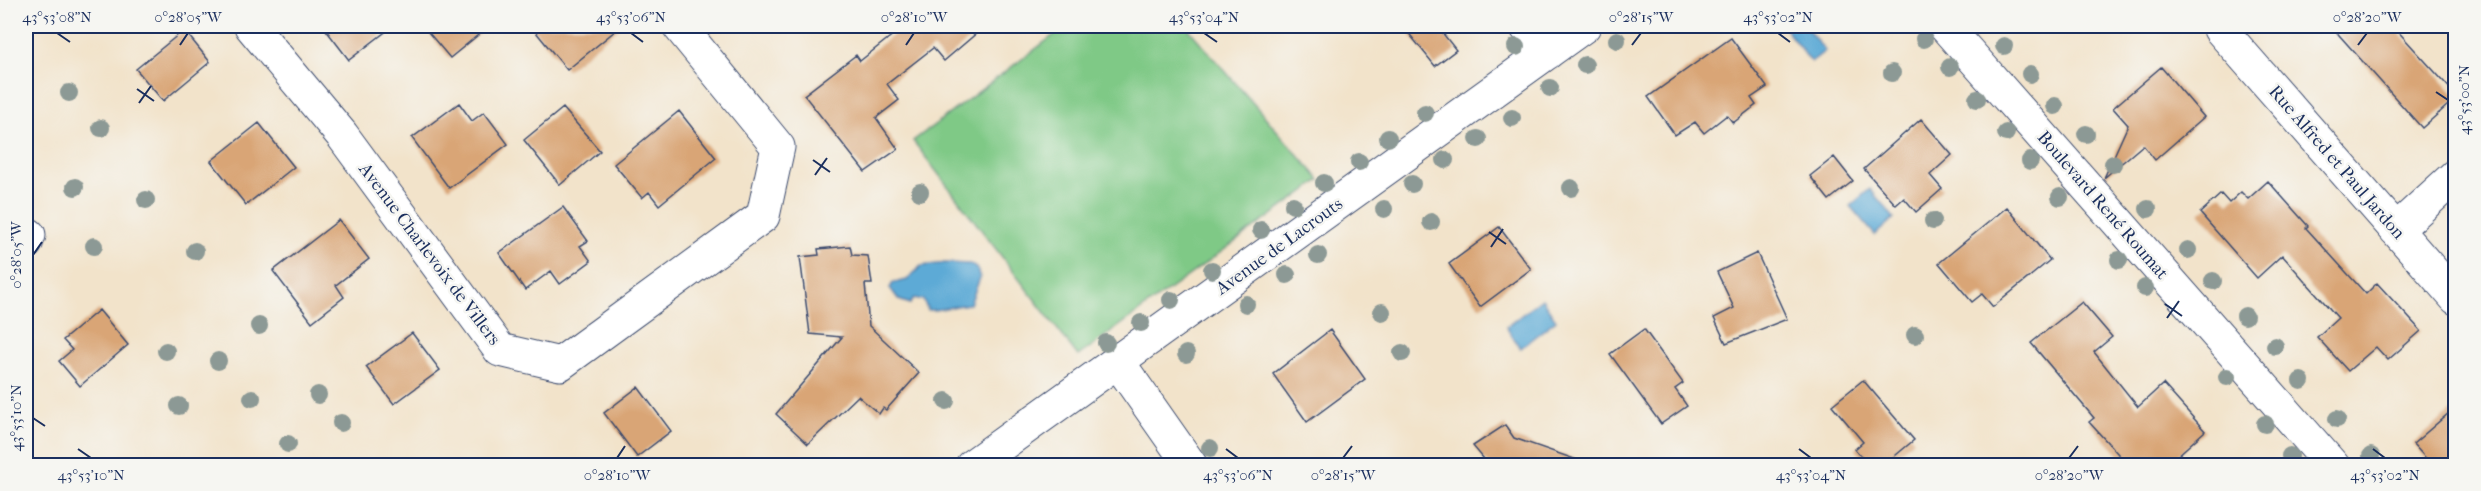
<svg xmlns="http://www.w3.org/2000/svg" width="2481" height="491" font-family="'IM FELL French Canon',serif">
	<rect width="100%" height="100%" fill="#f6f6f2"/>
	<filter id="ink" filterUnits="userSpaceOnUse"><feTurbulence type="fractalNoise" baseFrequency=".0167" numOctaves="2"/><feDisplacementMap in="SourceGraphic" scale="12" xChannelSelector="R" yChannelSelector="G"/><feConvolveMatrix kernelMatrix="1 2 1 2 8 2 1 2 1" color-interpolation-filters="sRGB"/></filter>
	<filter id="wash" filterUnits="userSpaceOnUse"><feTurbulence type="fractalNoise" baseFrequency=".008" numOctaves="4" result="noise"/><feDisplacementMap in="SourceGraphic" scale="24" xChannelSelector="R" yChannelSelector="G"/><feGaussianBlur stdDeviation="1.35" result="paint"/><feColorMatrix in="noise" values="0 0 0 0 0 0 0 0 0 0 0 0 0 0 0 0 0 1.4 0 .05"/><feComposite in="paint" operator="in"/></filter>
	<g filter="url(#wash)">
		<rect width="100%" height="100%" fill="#f2e3ca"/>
		<path fill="#7fc986" stroke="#4d7c72" stroke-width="1.5" d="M1066,26H1186L1320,180L1078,356L913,141Z"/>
		<path fill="#5daad6" stroke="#3c6c9a" stroke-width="1.5" d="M1783,26H1805L1825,51L1811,62Z
			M1870,189L1894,218L1875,235L1850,206Z
			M945,263L970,264L977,269L980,278L970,304C957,305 939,311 928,310L923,300L914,298L910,304L899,300L890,288L893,283L907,280L921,266Z
			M1542,299L1556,320L1520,348L1506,327Z"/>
		<g id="blocks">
			<path fill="#d9a576" d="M323,26H393L349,60Z
				M423,26H489L450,58Z
				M531,26H621L567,70Z
				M904,26H985L944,61L933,48L887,84L899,100L876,118L898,149L865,172L804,95L856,55L860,61Z
				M1403,26H1437L1456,50L1435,66Z
				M2331,26H2393L2456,95V98L2422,128Z
				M184,30L210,62L163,101L136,69Z
				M1731,38L1767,87L1751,98L1756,105L1733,123L1727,115L1704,133L1695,122L1675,135L1648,97Z
				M2161,67L2204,117L2155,160L2143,145L2104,178L2128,125L2113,108Z
				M459,103L472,121L484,112L508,144L449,188L412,138Z
				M563,108L600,151L560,185L524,140Z
				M679,111L716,158L659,205L649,192L642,198L614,164Z
				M1921,119L1952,155L1930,175L1942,189L1916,212L1904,198L1896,205L1864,169Z
				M259,123L294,167L246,205L211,161Z
				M1834,157L1853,181L1829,200L1810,176Z
				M2268,181L2308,226L2306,228L2366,294L2377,283L2421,331L2388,360L2376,347L2348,371L2317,337L2338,318L2282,255L2257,278L2200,213L2221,194L2229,203L2241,192L2248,199Z
				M563,207L588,241L580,246L591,261L560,284L551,271L525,290L499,253Z
				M2007,207L2050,260L1993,307L1982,294L1972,302L1939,263Z
				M339,220L369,259L336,285L344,297L312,322L273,271Z
				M1499,227L1531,269L1480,307L1449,264Z
				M850,246L852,255L868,256L872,284H865L869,326L919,373L886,410L883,408L879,414L858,396L808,444L776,414L842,337L810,334L800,257L819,255L818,249Z
				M1757,253L1787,319L1726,343L1714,318L1734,308L1717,272Z
				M2082,302L2112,337L2094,352L2138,407L2163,384L2205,431L2167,465H2128L2089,422L2094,418L2031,343Z
				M99,310L128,345L80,386L59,361L72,350L63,340Z
				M1644,329L1683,383L1675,389L1687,406L1661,424L1610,354Z
				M1330,330L1365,379L1307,422L1273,374Z
				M412,333L440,370L394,404L366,367Z
				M1863,380L1914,440L1884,465H1868L1855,449L1863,442L1832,405Z
				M638,387L671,431L637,457L604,413Z
				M2456,407V465H2432L2413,444Z
				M1505,425L1514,438L1580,461L1579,465H1489L1473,446Z"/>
		</g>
	</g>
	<g filter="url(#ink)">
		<use href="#blocks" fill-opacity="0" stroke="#3b4a6e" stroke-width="1.5"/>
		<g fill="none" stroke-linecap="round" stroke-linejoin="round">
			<g stroke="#3b4a6e" stroke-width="35">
				<path id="minor" d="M251,26L342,135L500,350L560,364L763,216L778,147L679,26
					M1526,26L1547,53
					M1945,26L2333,466
					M2220,26V29L2456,298
					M2396,230L2456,175
					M26,243L29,235
					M1118,362L1191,466
					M972,466L1584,26"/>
			</g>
			<use href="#minor" stroke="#fff" stroke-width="33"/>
		</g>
		<g fill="#8c9995">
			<circle cx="1924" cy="39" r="9"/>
			<circle cx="1617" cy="40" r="9"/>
			<circle cx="2004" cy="46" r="9"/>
			<circle cx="1516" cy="47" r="9"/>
			<circle cx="1585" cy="65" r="9"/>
			<circle cx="1950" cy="67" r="9"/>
			<circle cx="1892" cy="73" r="9"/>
			<circle cx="2030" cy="74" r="9"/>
			<circle cx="1550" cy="88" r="9"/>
			<circle cx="69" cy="93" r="9"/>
			<circle cx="1977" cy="99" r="9"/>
			<circle cx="2055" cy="106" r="9"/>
			<circle cx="1425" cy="113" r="9"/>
			<circle cx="1512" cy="118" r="9"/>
			<circle cx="101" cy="128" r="9"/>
			<circle cx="2006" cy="133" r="9"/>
			<circle cx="2086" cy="134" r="9"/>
			<circle cx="1388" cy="138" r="9"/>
			<circle cx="1478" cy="139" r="9"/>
			<circle cx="1445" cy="160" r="9"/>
			<circle cx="2030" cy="161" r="9"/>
			<circle cx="1359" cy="162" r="9"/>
			<circle cx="2113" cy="164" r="9"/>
			<circle cx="1324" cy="183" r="9"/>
			<circle cx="1412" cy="184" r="9"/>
			<circle cx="75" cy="187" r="9"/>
			<circle cx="1571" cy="188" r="9"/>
			<circle cx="920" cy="192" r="9"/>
			<circle cx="2060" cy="197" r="9"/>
			<circle cx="146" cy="200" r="9"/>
			<circle cx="1293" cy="205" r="9"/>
			<circle cx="1384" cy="209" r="9"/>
			<circle cx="2148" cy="209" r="9"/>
			<circle cx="1933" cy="221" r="9"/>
			<circle cx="1431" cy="222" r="9"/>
			<circle cx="1261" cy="230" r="9"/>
			<circle cx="94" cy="246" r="9"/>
			<circle cx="2188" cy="250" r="9"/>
			<circle cx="195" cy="251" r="9"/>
			<circle cx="1318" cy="255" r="9"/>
			<circle cx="2119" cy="260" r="9"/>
			<circle cx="1212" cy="270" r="9"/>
			<circle cx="1287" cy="275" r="9"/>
			<circle cx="2213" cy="281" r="9"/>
			<circle cx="2145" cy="288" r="9"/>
			<circle cx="1171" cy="300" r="9"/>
			<circle cx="1246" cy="304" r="9"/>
			<circle cx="1382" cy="312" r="9"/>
			<circle cx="2245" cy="316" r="9"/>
			<circle cx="1141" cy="323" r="9"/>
			<circle cx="259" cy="326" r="9"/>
			<circle cx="1915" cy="335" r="9"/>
			<circle cx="1106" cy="343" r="9"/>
			<circle cx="2275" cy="346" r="9"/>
			<circle cx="166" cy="351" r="9"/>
			<circle cx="1402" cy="353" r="9"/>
			<circle cx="1186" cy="354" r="9"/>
			<circle cx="218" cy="361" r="9"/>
			<circle cx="2227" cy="377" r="9"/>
			<circle cx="2301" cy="381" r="9"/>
			<circle cx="318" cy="395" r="9"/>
			<circle cx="252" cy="398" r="9"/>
			<circle cx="946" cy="401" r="9"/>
			<circle cx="179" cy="406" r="9"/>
			<circle cx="2337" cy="419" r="9"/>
			<circle cx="341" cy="423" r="9"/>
			<circle cx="2265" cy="424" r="9"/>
			<circle cx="288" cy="444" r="9"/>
			<circle cx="1210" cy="448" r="9"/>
			<circle cx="2290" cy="456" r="9"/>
			<circle cx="2371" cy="456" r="9"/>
		</g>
	</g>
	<path fill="none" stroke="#1b2f5e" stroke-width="2" d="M57,33L70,42M631,33L643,42M1204,33L1217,42M1778,33L1790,42M180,45L188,33M906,45L914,33M1632,45L1641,33M2358,45L2367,33M137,89L154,101M2436,92L2448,100M139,103L151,86M813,160L830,172M815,175L827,158M1489,232L1506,244M1491,247L1503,229M33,255L42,242M2165,304L2182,316M2167,318L2179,301M33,418L45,426M78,449L91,458M1226,449L1238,458M1799,449L1811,458M2373,449L2385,458M617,458L625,446M1343,458L1352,446M2069,458L2078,446"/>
	<g text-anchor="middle" stroke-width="5" stroke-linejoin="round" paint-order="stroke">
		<g font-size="18" fill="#1b2f5e" stroke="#f6f6f2">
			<text transform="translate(2337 162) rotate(49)" y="6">Rue Alfred et Paul Jardon</text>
			<text transform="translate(2103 205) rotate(49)" y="6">Boulevard René Roumat</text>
			<text transform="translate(1279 246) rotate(-36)" y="6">Avenue de Lacrouts</text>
			<text transform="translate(430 254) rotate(53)" y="6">Avenue Charlevoix de Villers</text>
		</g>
	</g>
	<rect width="2481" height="491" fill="none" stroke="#f6f6f2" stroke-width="66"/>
	<rect x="33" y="33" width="2415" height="425" fill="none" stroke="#1b2f5e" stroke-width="2"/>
	<g font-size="15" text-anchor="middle" fill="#1b2f5e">
		<text x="57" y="22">43°53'08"N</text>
		<text x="188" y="22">0°28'05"W</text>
		<text x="631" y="22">43°53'06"N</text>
		<text x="914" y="22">0°28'10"W</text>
		<text x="1204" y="22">43°53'04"N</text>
		<text x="1641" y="22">0°28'15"W</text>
		<text x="1778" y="22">43°53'02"N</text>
		<text x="2367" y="22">0°28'20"W</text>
		<text transform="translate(2464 100) rotate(-90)" y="5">43°53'00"N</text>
		<text transform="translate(16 255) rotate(-90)" y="5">0°28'05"W</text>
		<text transform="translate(16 418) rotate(-90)" y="5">43°53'10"N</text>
		<text x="91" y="480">43°53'10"N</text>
		<text x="617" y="480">0°28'10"W</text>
		<text x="1238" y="480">43°53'06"N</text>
		<text x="1343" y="480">0°28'15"W</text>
		<text x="1811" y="480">43°53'04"N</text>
		<text x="2069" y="480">0°28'20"W</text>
		<text x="2385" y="480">43°53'02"N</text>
	</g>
</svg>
